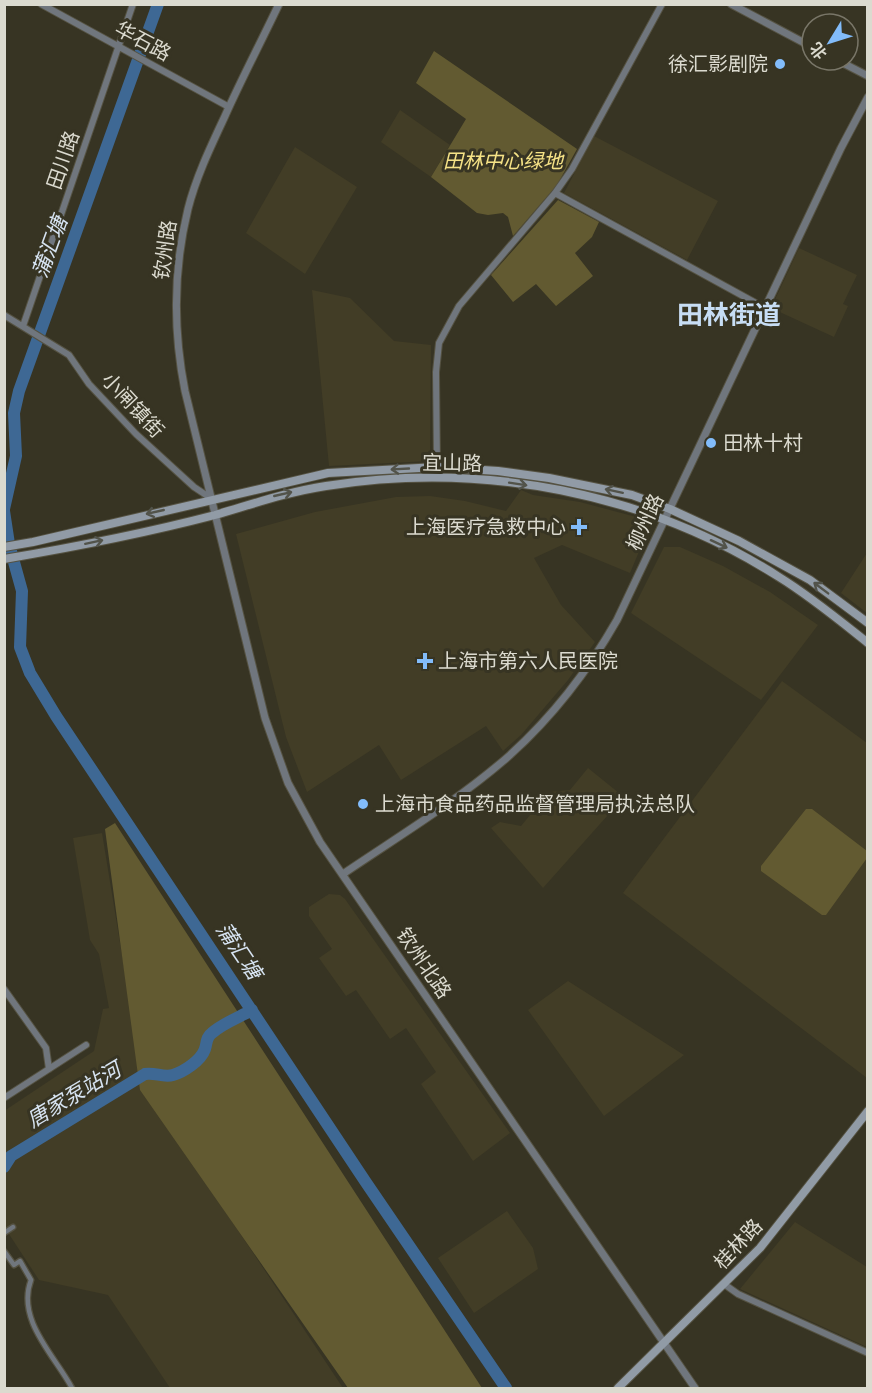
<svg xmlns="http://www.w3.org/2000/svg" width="872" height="1393" font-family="Georgia,'Noto Sans SC',serif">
	<rect width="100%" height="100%" fill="#373423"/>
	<path fill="#423d26" d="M400,110L450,145L431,177L381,142Z
		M594,136L718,201L687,260L564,193Z
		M295,147L357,187L305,274L246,233Z
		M799,248L857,275L843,304L848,306L834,337L771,308Z
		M312,290L350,298L394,341L431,345L430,461L329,466Z
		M521,490L533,495L580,502L640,518L646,535L630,573L562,545L534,558L561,605L595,642L568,680L521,735L503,751L486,726L401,780L379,745L307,792L286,737L236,534L315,512L396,497L430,496L465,501L506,511Z
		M664,547H680L723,566L770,592L818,625L761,700L631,613Z
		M867,553V613L841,593Z
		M782,681L867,743V1078L623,893Z
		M588,768L624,797L543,888L491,828L500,822L521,826L549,792L570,790Z
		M102,833L144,1089L343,1388H170L108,1295L39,1280L5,1228L4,1111L94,1051L103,1009L109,1008L99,954L90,940L73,838Z
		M329,894L340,895L345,899L510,1133L473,1161L421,1084L436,1072L406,1028L390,1039L356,990L346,996L319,958L332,949L309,916V907Z
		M568,981L684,1055L604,1116L528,1010Z
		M507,1211L533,1248L538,1269L474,1313L438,1258Z
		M795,1222L867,1267V1347L740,1289Z"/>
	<path fill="#625a31" d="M434,51L577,149L557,185L513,236L508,217L503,213L488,215L477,213L431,177L466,119L416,83Z
		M558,200L599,222L592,237L575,253L593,276L556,306L536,284L513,302L491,275Z
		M806,809H812L867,851V858L826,915H822L761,871V866Z
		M115,823L482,1388H348L140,1090L105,829Z"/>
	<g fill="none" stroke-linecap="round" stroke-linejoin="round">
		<path stroke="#3e6894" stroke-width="12" d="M4,509L16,456L14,413L19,391L158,4
			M4,511L9,544L22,591L20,647L30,673L56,716L365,1181L506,1388
			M4,1167L11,1156L145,1074C155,1072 163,1078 173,1075C183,1072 201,1061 205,1049C207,1043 206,1037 212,1033C223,1023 240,1017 252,1010"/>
		<g stroke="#555242" stroke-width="7">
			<path id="pedestrian" d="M4,1233L13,1227
				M4,1251L14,1265L20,1261L31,1280C16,1320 55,1356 72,1388"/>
		</g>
		<g stroke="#555242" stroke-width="8">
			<path id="minor" d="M41,4L229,107
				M555,193L765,308
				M4,315L69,355L89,384L136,434L194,487L212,499
				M23,326L133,4
				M437,467L436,372L439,343L459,306L555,193L572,169L662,4
				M4,989L46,1048L49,1069
				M4,1098L86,1045
				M724,1284L738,1294L868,1353"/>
		</g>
		<g stroke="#555242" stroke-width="9">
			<path id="tertiary" d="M279,4C261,42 242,78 225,116C211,146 196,177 188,209C173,270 173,330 185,391L265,718L288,783L320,842L695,1388
				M731,4L812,47
				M837,60L868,76
				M343,874C399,836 459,800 510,755C553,716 588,671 617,620L841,148L868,97"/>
		</g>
		<g stroke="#555242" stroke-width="10">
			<path id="secondary" d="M4,547L33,542L328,473L437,467L498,471L549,478L632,495L670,509L739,541L810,580L868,623
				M4,559C75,547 146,533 215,515C253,504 287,492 326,486C482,461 646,492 779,577C810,596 839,620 868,643
				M618,1388L760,1248L868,1111"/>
		</g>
		<use href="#pedestrian" stroke="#70767d" stroke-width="4.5"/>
		<use href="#minor" stroke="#70767d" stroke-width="6"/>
		<use href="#tertiary" stroke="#70767d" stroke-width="7"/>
		<use href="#secondary" stroke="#919ba6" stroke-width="8"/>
	</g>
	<defs><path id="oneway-shaft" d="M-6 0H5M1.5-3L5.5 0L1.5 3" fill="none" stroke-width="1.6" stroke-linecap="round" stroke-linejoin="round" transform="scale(1.5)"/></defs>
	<g stroke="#52534a">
		<use href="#oneway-shaft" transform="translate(400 469) rotate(177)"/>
		<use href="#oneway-shaft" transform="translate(518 484) rotate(9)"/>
		<use href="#oneway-shaft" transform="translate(614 491) rotate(-168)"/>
		<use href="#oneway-shaft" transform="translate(283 494) rotate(-13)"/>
		<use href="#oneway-shaft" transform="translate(155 512) rotate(167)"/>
		<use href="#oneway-shaft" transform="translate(94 542) rotate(-12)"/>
		<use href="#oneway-shaft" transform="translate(719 544) rotate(25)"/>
		<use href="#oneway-shaft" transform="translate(821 588) rotate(-143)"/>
	</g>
	<g fill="#82bcfa" stroke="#373423" stroke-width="2">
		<circle cx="780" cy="64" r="6"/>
		<circle cx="711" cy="443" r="6"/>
		<path d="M576 518h6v6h6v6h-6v6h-6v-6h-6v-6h6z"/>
		<path d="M422 652h6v6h6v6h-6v6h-6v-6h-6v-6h6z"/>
		<circle cx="363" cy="804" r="6"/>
	</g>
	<g text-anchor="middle" stroke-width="6" stroke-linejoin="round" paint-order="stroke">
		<g font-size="20" fill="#dbdacf" stroke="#373423">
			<text transform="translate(143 41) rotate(28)" y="7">华石路</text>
			<text transform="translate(63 160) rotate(-71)" y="7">田川路</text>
			<text transform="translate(165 250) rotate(-82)" y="7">钦州路</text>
			<text transform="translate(133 405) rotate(47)" y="7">小闸镇街</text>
			<text transform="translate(452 463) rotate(1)" y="7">宜山路</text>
			<text transform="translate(645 522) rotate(-65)" y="7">柳州路</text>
			<text transform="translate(424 963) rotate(56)" y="7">钦州北路</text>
			<text transform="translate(738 1244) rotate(-47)" y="7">桂林路</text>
		</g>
		<g font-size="20" fill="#dbdacf" stroke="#373423" text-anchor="start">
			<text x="768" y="71" text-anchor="end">徐汇影剧院</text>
			<text x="723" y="450">田林十村</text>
			<text x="566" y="534" text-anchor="end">上海医疗急救中心</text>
			<text x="438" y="668">上海市第六人民医院</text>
			<text x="375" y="811">上海市食品药品监督管理局执法总队</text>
		</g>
		<g font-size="20" font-style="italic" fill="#f5e286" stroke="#373423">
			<text x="503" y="168">田林中心绿地</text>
		</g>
		<g font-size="21" font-style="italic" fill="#d7e4f2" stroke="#373423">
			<text transform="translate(50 247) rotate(-70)" y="7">蒲汇塘</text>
			<text transform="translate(239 951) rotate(56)" y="7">蒲汇塘</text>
			<text transform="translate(74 1095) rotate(-31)" y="7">唐家泵站河</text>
		</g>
		<g font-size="26" font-weight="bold" fill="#c7ddf4" stroke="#373423">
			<text x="729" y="324">田林街道</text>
		</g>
	</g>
	<rect width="872" height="1393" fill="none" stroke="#dbdacf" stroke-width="12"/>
	<g transform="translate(830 42) rotate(232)"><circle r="28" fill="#373423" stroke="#797668" stroke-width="1.5"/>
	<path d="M0-4.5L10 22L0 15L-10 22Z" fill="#82bcfa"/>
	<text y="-9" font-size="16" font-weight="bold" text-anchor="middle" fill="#dbdacf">北</text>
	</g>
</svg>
